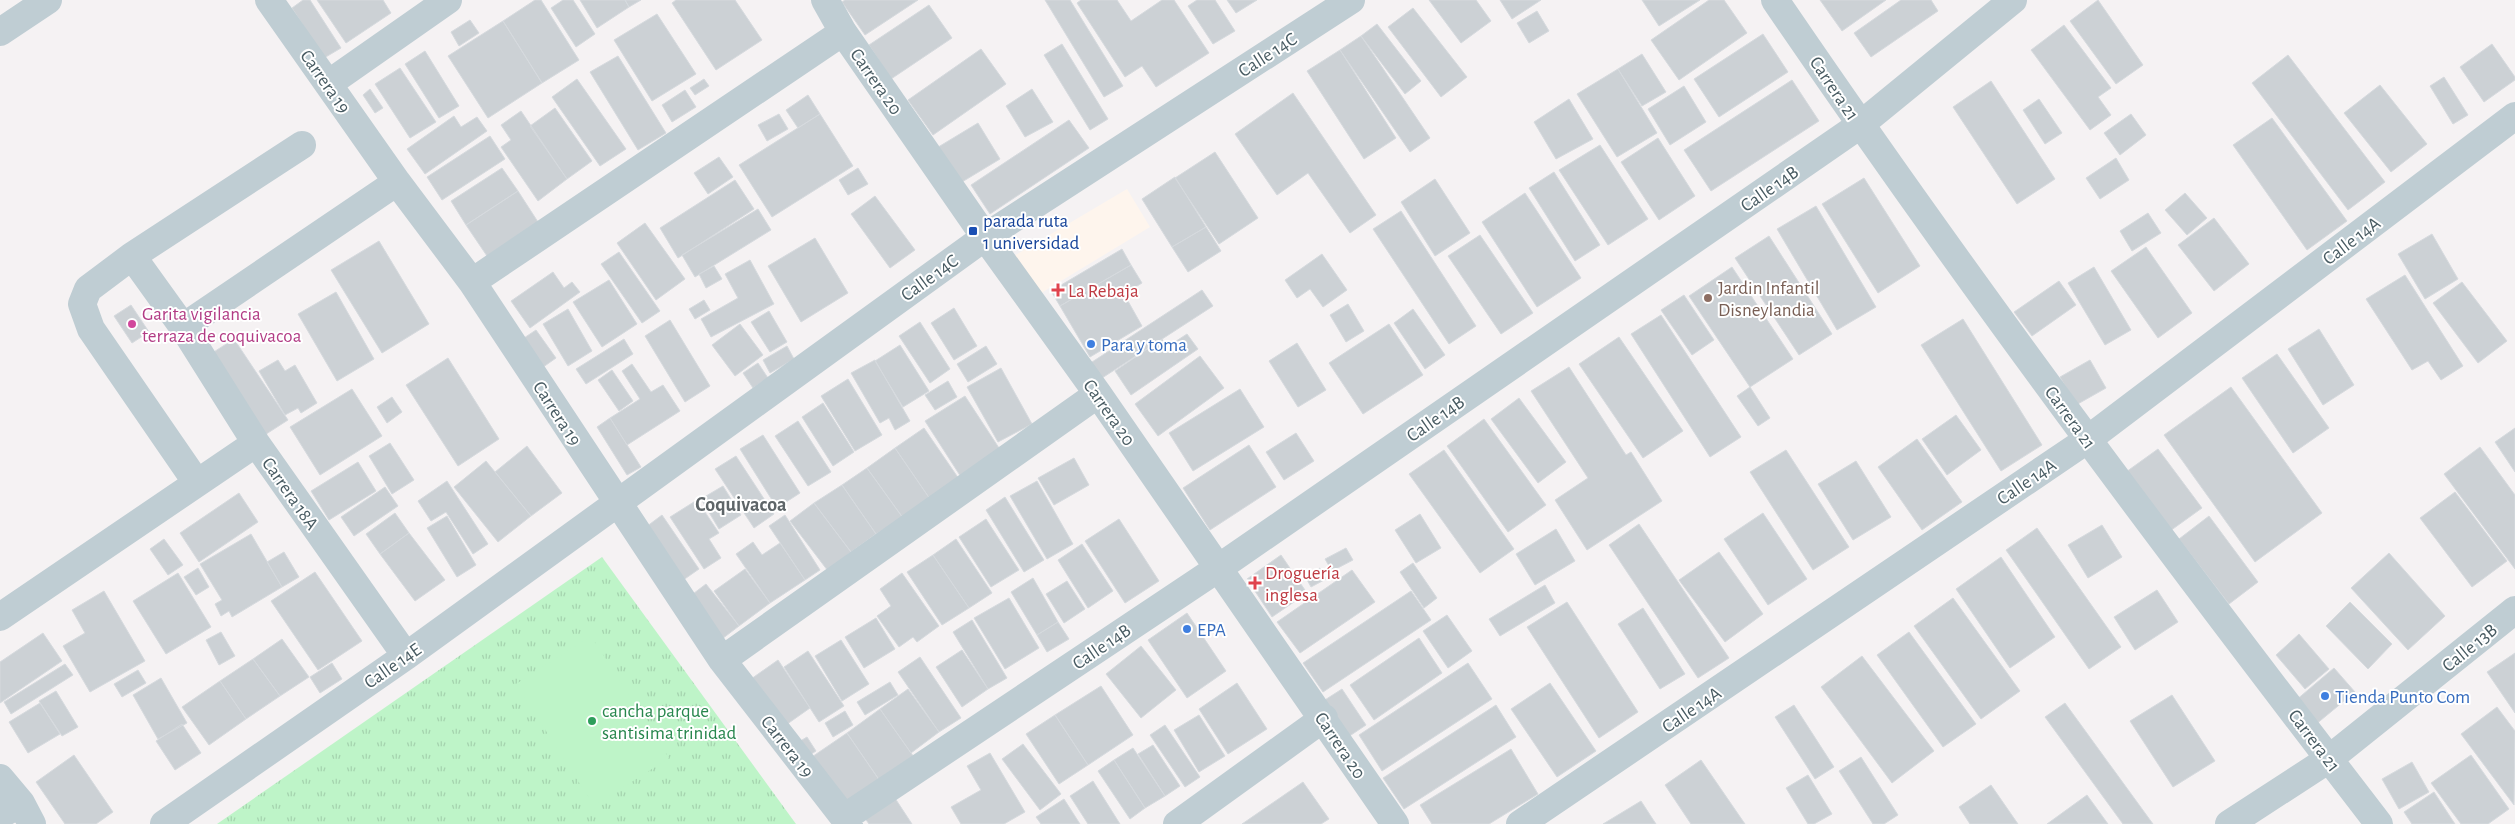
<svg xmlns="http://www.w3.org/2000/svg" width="2515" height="824" font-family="'Alegreya Sans',sans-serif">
	<defs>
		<pattern id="grass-tufts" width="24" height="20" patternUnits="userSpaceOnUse" patternTransform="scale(1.25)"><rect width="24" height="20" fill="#bef4c8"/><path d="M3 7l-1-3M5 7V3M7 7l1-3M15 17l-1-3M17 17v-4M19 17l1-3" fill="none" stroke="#a5d3ae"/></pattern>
	</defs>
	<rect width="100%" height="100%" fill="#f5f2f3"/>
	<path fill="#fef5ed" d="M1127,189L1150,227L1033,298L1009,259Z"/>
	<path fill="url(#grass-tufts)" d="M602,557L796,824H217Z"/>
	<path fill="#bef4c8" d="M591,636L669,758L594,806L516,684Z"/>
	<path fill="#ccd1d5" stroke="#d6dade" d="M303,0H310L341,48L324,58L292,8Z
		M317,0H383L391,13L346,43Z
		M535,0H541L579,60L542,83L503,21Z
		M563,0H573L595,34L576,47L551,8Z
		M580,0H625L629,7L597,28Z
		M625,0H641L629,7Z
		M676,0H735L762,40L716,70L672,3Z
		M845,0H918L865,35L842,2Z
		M1045,0H1070L1123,86L1104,97Z
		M1081,0H1117L1131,21L1162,0H1174L1209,53L1156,87L1142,66L1125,77L1077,3Z
		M1197,0H1215L1235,31L1213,44L1188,6Z
		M1227,0H1257L1236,13Z
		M1429,0H1476L1491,21L1461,43Z
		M1500,0H1541L1512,19Z
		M1642,0H1700L1659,26Z
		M1709,0H1724L1747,33L1679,80L1651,40Z
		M1820,0H1886L1842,31Z
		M1901,0H1931L1938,11L1871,57L1854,33Z
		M2098,0L2143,65L2116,84L2070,21Z
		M929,5L952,38L891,79L869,45Z
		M1413,8L1467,77L1441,97L1388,27Z
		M1537,11L1549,31L1529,43L1517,23Z
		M657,14L696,74L652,101L614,40Z
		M470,20L479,33L459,46L451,32Z
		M503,21L542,83L488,118L448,56Z
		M1377,24L1421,81L1405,94L1361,36Z
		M2064,25L2111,88L2098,97L2111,115L2090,130L2031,50Z
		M1763,34L1788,72L1719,117L1694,79Z
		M1361,36L1430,138L1410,152L1340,50Z
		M1062,44L1108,119L1090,130L1044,55Z
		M2492,44L2515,77V80L2484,102L2460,67Z
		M981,49L1006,84L933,135L908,100Z
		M1340,50L1396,138L1364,159L1307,71Z
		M425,51L459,106L439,118L405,64Z
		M1642,54L1666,92L1642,106L1618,69Z
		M2288,55L2385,182L2348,210L2252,83Z
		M618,56L666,133L638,150L590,72Z
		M400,68L436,122L410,138L375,84Z
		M1618,69L1657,133L1617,157L1577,94Z
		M2444,77L2468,115L2453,124L2430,86Z
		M577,79L626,149L600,166L552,97Z
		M704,79L709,86L695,95L690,88Z
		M1792,80L1819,121L1711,191L1684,150Z
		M1991,81L2055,179L2017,204L1953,107Z
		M2380,85L2427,144L2391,172L2344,113Z
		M1684,86L1706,122L1670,145L1648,109Z
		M370,89L383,108L375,113L363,95Z
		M1032,89L1053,122L1025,137L1006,106Z
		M685,90L696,107L672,122L662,105Z
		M1293,93L1376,215L1350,233L1308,173L1277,195L1235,134Z
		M808,95L820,114L798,128L786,110Z
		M1569,99L1593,139L1556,159L1534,122Z
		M2039,99L2062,133L2045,144L2023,110Z
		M555,108L592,161L567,179L530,126Z
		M521,111L567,179L538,201L501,147L511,140L501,125Z
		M779,114L788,129L767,141L758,125Z
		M820,114L853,166L772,217L739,165Z
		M2131,114L2146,135L2120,155L2104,133Z
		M454,116L461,127L477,117L487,131L425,174L407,149Z
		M2272,118L2347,221L2307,250L2233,145Z
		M1069,120L1089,148L990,214L971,185Z
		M978,123L1000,159L957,185L935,149Z
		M490,136L505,159L442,200L427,177Z
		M1658,138L1695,196L1659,220L1621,162Z
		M1600,145L1648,219L1608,245L1559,170Z
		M1215,152L1258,218L1219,244L1175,178Z
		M719,157L733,177L708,194L694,173Z
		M2116,158L2129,180L2100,199L2086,178Z
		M502,168L518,191L466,225L451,201Z
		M858,168L868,184L848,195L839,180Z
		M1554,172L1600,245L1575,261L1529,188Z
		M1175,177L1206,227L1172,247L1142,199Z
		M1864,178L1920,266L1878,293L1822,204Z
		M1435,179L1470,233L1435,256L1401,202Z
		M735,180L754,209L678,258L660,228Z
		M518,191L538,222L487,256L466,225Z
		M1525,193L1581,278L1537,307L1482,222Z
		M2185,193L2207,218L2187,235L2165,210Z
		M875,196L915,250L890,268L851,214Z
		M1816,206L1876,307L1837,330L1777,229Z
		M758,209L771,230L695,277L682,255Z
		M1401,211L1476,326L1449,344L1373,229Z
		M2148,213L2161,233L2132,251L2120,231Z
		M2214,218L2249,264L2214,291L2178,245Z
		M645,223L685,279L656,300L617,243Z
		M1206,227L1221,251L1188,272L1172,247Z
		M2432,234L2458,279L2425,299L2398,254Z
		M1480,235L1533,313L1501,334L1448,256Z
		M1769,236L1832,334L1799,355L1735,258Z
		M815,238L848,293L801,322L768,266Z
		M379,241L429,324L382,353L331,270Z
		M2146,247L2192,313L2158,338L2111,271Z
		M1122,249L1131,265L1060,306L1051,291Z
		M619,252L660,311L642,323L601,264Z
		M1322,254L1347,290L1323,307L1310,289L1297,298L1285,280Z
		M750,260L774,304L711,337L701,319L738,298L725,274Z
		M1131,265L1142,283L1124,294L1142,326L1090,357L1060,306Z
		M714,266L722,279L706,288L699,274Z
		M1732,267L1793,359L1750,387L1689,296Z
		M2094,267L2131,330L2105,345L2068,283Z
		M553,272L564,288L572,282L580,292L530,328L511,301Z
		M2405,275L2463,366L2441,380L2428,361L2412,370L2366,299Z
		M609,280L637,324L602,347L573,302Z
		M2059,281L2076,305L2032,336L2014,312Z
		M2462,282L2507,341L2478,363L2433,303Z
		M1202,290L1213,306L1099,380L1089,364Z
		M336,292L374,359L337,381L298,314Z
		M1684,295L1714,340L1692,355L1661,310Z
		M704,300L710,310L695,319L689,309Z
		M1348,304L1364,331L1346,342L1330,315Z
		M131,305L149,332L132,343L114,316Z
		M954,308L977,346L954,360L931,323Z
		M568,309L592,351L568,366L543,324Z
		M1413,309L1445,355L1425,369L1394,323Z
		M769,311L787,342L770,352L751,322Z
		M1661,315L1741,437L1710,457L1631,334Z
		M1963,319L2042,445L2001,471L1921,345Z
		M670,320L710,386L685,402L645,336Z
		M920,322L950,369L930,383L899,336Z
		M740,324L763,355L735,376L712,345Z
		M1389,324L1423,375L1363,414L1329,363Z
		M2319,329L2354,385L2323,405L2288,349Z
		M536,330L556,358L539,370L518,342Z
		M1187,334L1198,349L1131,395L1115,371L1162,339L1167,347Z
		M1619,337L1683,431L1643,458L1579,364Z
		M234,339L288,420L260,438L206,357Z
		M624,339L633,354L586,384L576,369Z
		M1297,343L1326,390L1298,407L1269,361Z
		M900,345L929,391L903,407L875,361Z
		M787,346L794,359L770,373L763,360Z
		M986,346L997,364L968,382L957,364Z
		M2277,354L2329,428L2293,453L2242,378Z
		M1200,356L1224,388L1158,436L1135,404Z
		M448,358L499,439L458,466L406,385Z
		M278,360L285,371L295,365L317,403L301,413L298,408L285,415L259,371Z
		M875,360L910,421L895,430L889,418L880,423L851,373Z
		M2090,360L2106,388L2076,405L2060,377Z
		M758,363L768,378L753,388L743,373Z
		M632,364L651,392L663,385L680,411L627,445L610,418L640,399L622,371Z
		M1569,367L1626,455L1631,452L1662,501L1587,550L1555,500L1588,478L1531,391Z
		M1001,368L1032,424L998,442L967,387Z
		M612,370L633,401L619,411L598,380Z
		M848,379L882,435L855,451L821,396Z
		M948,381L957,397L935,410L925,395Z
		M1750,387L1770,418L1758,426L1737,396Z
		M2231,387L2322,513L2255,562L2164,435Z
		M352,389L382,436L320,475L290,427Z
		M1240,389L1264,427L1193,471L1169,433Z
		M965,396L1001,451L961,477L925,421Z
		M392,397L402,412L387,423L377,407Z
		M1519,398L1566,462L1538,483L1491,419Z
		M823,403L854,452L833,466L802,417Z
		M1956,415L1981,450L1947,475L1922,439Z
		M610,418L641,467L627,475L597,427Z
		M1484,419L1546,505L1508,532L1447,446Z
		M798,421L831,472L808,486L775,436Z
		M924,428L959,479L930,499L895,448Z
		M2515,428V472L2495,442Z
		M1296,433L1314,461L1284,480L1266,452Z
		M763,435L800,493L777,508L740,449Z
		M1917,439L1962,502L1922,530L1878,467Z
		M390,443L414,480L392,494L369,456Z
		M1249,445L1276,487L1210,530L1183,488Z
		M527,446L562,493L531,516L495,472Z
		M2480,447L2515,495V569L2444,474Z
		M895,448L930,499L903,518L867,468Z
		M2158,449L2202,508L2170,531L2126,472Z
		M1444,450L1514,549L1480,573L1409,474Z
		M1786,450L1849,547L1813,570L1750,472Z
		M736,456L774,514L754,528L715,469Z
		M1074,458L1089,485L1054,505L1038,478Z
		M486,461L531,516L498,542L454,487Z
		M1856,461L1891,517L1853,540L1818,484Z
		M358,462L376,491L329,520L311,491Z
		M867,468L903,518L876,534L842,485Z
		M447,481L488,544L473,554L446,512L431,521L418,501Z
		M1037,481L1073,544L1047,559L1010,496Z
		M842,485L876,534L851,552L814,503Z
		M723,486L741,515L719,529L701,499Z
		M385,487L398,506L354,536L341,517Z
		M2455,492L2507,561L2472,587L2420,518Z
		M239,493L258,522L199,562L180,533Z
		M1005,497L1044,560L1024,572L986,510Z
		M697,500L719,533L709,539L721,558L704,569L670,517Z
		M814,503L851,552L828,571L790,521Z
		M395,513L409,533L380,554L366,534Z
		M1763,513L1807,579L1768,605L1724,539Z
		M1420,514L1441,548L1416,563L1395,530Z
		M662,515L699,569L679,583L642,530Z
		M785,515L820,570L805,580L769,526Z
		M447,516L476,565L457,577L427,528Z
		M2209,516L2258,582L2229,604L2179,539Z
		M986,519L1019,570L991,587L959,537Z
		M1119,519L1159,581L1125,603L1085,541Z
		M1639,524L1729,658L1698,678L1609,545Z
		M2102,525L2122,557L2088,578L2068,545Z
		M2037,528L2121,647L2089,669L2006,550Z
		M1556,529L1575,561L1535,585L1516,554Z
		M409,533L445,580L415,601L380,554Z
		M251,534L282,587L232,617L229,611L221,616L215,604L222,600L200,564Z
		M164,539L183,565L168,575L150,549Z
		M956,539L992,593L969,608L933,555Z
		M753,542L762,555L780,543L805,580L770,603L736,554Z
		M1082,544L1113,591L1088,608L1058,560Z
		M1346,548L1353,560L1332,571L1325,559Z
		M284,552L299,577L282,587L267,562Z
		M1719,552L1763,614L1725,642L1679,580Z
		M2389,553L2445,616L2408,650L2351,588Z
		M933,555L969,608L942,625L907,572Z
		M1281,555L1307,593L1272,617L1247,579Z
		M2001,557L2055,637L2010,668L1956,589Z
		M1413,563L1437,598L1424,608L1400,572Z
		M198,568L209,587L196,595L184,577Z
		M1320,568L1326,579L1311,587L1305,576Z
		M745,569L770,603L739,626L714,591Z
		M1352,570L1375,602L1300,653L1277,622Z
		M315,572L362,641L318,670L271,601Z
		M178,573L211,627L166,654L133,601Z
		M902,573L939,626L917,642L913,637L899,647L877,616L891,606L880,589Z
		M1033,578L1058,622L1037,635L1011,592Z
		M1067,581L1085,609L1064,623L1046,594Z
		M706,584L739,626L718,642L685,600Z
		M1545,585L1555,603L1500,636L1489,619Z
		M2157,590L2178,622L2135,650L2114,617Z
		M104,591L145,661L90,692L63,646L85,633L72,610Z
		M1411,591L1431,620L1323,692L1303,663Z
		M1009,598L1039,648L1005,669L974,618Z
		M1953,598L2020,691L1981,719L1914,626Z
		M1567,602L1638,712L1599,738L1527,627Z
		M2350,602L2392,644L2368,669L2326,626Z
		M1643,608L1685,674L1660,689L1618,624Z
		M1187,613L1226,671L1187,698L1148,640Z
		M1447,615L1472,651L1448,668L1423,631Z
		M876,618L895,649L864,668L845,637Z
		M972,620L1007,678L988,689L953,632Z
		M1058,622L1069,639L1047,652L1037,635Z
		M221,632L235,656L219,665L206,640Z
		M1909,632L1976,724L1943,747L1877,655Z
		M43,633L62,661L0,703V662Z
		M2299,634L2329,669L2305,689L2276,655Z
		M1419,638L1442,673L1374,720L1350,685Z
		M282,639L309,677L280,696L253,659Z
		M841,640L869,684L842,701L815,656Z
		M1141,646L1176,690L1141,718L1106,674Z
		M962,650L988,689L962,707L936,667Z
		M808,651L844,706L819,722L784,667Z
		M2515,653V713L2487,672Z
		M1862,656L1934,751L1892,783L1821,687Z
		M920,657L961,718L939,732L898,672Z
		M253,659L280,696L246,719L220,681Z
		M778,660L810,708L783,727L751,679Z
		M332,663L342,679L320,693L310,677Z
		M1468,663L1492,699L1382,771L1359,735Z
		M65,664L73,675L11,714L4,702Z
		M2334,668L2355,692L2315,725L2295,701Z
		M138,670L146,683L122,697L114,684Z
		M161,678L187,723L158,739L133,695Z
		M220,681L246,719L209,745L182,707Z
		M890,682L898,695L865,715L857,702Z
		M1237,683L1267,729L1228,754L1199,709Z
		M1550,683L1596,751L1557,777L1511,709Z
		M1101,686L1133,735L1088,765L1055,715Z
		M908,689L939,732L911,753L880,709Z
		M1342,689L1366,725L1342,741L1317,705Z
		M56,691L78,727L62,736L39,701Z
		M2172,695L2215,761L2173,787L2130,721Z
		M40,703L60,734L28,753L9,722Z
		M2065,703L2153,824H2123L2045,717Z
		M1496,705L1516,737L1404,809L1383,778Z
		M1794,705L1834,767L1815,779L1775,717Z
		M2497,707L2515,731L2514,805L2461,734Z
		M880,709L916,760L882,784L847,733Z
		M845,711L853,725L833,737L825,723Z
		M1055,715L1088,765L1059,784L1026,734Z
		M1199,715L1225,756L1199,772L1174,730Z
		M182,724L201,753L175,770L156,741Z
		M1165,725L1200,777L1185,787L1150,735Z
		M847,733L882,784L841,811L806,761Z
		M807,737L816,751L802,760L792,746Z
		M1023,744L1061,794L1040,810L1002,759Z
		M1153,745L1180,786L1165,796L1138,754Z
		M1133,748L1165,796L1145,808L1114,760Z
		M1511,749L1538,794L1489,824H1432L1420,805Z
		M990,753L1025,812L1004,824H961L951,807L981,790L967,766Z
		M74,755L113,812L96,824H65L36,782Z
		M2471,755L2509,809L2488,824H2461L2431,783Z
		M1861,757L1898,815L1884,824H1873L1839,771Z
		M1114,760L1145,808L1130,819L1098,771Z
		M1701,760L1745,824H1691L1665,785Z
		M2412,762L2429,792L2399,809L2382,779Z
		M1808,775L1832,814L1814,824H1808L1786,788Z
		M1093,781L1120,824H1088L1070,796Z
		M1303,782L1329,819L1321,824H1242Z
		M1991,785L2018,824H1970L1959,807Z
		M889,789L912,824H869L859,810Z
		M2434,792L2455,824H2412L2404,812Z
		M2087,795L2108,824H2047Z
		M1064,799L1080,824H1041L1036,817Z
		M1641,801L1656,824H1603Z"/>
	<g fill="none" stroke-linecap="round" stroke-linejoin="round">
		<path stroke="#bfcdd3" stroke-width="28" d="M269,0L397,182L472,282L722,660L849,824
			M825,0L843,32L985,237L1098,394L1395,824
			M1775,0C1967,282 2171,554 2379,824
			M0,32L48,0
			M328,84L448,0
			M302,145L132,256L183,327L256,443L406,656
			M132,256L88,289L82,304L91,329L197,483
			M472,282L843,32
			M183,327L397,182
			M0,617L256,443
			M722,660L1098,394
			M0,778L21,803L32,824
			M0,815L21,803
			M844,818L1217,569L1860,125L2013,0
			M164,824L406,656L985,237L1351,0
			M1177,824L1324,718
			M1520,824L2087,440L2515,116
			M2229,824L2329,759L2515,610"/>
	</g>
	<rect fill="#1a4fb4" stroke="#fff" stroke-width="2" x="968" y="226" width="10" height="10" rx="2.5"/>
	<g fill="#e0444e" stroke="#fff" stroke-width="2">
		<path d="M1055.5 282.5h5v5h5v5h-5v5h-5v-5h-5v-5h5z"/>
		<path d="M1252.5 575.5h5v5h5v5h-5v5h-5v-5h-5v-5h5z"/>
	</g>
	<circle fill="#8d6e63" stroke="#fff" stroke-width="2" cx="1708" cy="298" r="5"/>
	<circle fill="#d1479c" stroke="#fff" stroke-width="2" cx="132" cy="324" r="5"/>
	<g fill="#3f7fe0" stroke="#fff" stroke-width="2">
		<circle cx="1091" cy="344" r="5"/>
		<circle cx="1187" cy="629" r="5"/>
		<circle cx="2325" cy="696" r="5"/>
	</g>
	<circle fill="#2e9e5b" stroke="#fff" stroke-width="2" cx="592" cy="721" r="5"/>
	<g text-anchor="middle" stroke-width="4" stroke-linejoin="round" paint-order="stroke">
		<g font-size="19" fill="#485b62" stroke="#fff">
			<text transform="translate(1267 54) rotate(-33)" y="7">Calle 14C</text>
			<text transform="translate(326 81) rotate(55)" y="7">Carrera 19</text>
			<text transform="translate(877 81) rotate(55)" y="7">Carrera 20</text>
			<text transform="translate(1835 88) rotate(56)" y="7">Carrera 21</text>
			<text transform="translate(1769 188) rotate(-35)" y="7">Calle 14B</text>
			<text transform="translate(2351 240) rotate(-37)" y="7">Calle 14A</text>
			<text transform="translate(929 277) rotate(-36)" y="7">Calle 14C</text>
			<text transform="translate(1110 412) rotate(55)" y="7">Carrera 20</text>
			<text transform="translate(558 413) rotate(57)" y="7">Carrera 19</text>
			<text transform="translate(2071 417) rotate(54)" y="7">Carrera 21</text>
			<text transform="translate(1435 418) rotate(-35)" y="7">Calle 14B</text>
			<text transform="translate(2026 481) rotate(-34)" y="7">Calle 14A</text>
			<text transform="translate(291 493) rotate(55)" y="7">Carrera 18A</text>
			<text transform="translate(1101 646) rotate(-34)" y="7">Calle 14B</text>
			<text transform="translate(2469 647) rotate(-39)" y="7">Calle 13B</text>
			<text transform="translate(392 665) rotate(-35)" y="7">Calle 14E</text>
			<text transform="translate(1691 709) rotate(-34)" y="7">Calle 14A</text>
			<text transform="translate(2315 740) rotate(53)" y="7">Carrera 21</text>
			<text transform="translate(1341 745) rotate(56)" y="7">Carrera 20</text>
			<text transform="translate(788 746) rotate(52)" y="7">Carrera 19</text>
		</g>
		<g font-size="19" fill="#164399" stroke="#fff" text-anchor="start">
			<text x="983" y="227">parada ruta<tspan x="983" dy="22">1 universidad</tspan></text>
		</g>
		<g font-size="19" fill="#785e54" stroke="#fff" text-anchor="start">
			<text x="1718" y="294">Jardin Infantil<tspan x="1718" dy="22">Disneylandia</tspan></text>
		</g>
		<g font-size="19" fill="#be3a42" stroke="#fff" text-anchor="start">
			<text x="1068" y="297">La Rebaja</text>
			<text x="1265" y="579">Droguería<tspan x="1265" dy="22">inglesa</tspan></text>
		</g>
		<g font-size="19" fill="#b23c85" stroke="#fff" text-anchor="start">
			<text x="142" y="320">Garita vigilancia<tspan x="142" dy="22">terraza de coquivacoa</tspan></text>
		</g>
		<g font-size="19" fill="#366cbe" stroke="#fff" text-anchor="start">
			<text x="1101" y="351">Para y toma</text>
			<text x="1197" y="636">EPA</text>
			<text x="2335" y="703">Tienda Punto Com</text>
		</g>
		<g font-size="19" fill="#27864d" stroke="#fff" text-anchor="start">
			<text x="602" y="717">cancha parque<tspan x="602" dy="22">santisima trinidad</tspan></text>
		</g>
		<g font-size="20" font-weight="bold" fill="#5e6568" stroke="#fff">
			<text x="741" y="511">Coquivacoa</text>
		</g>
	</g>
</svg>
